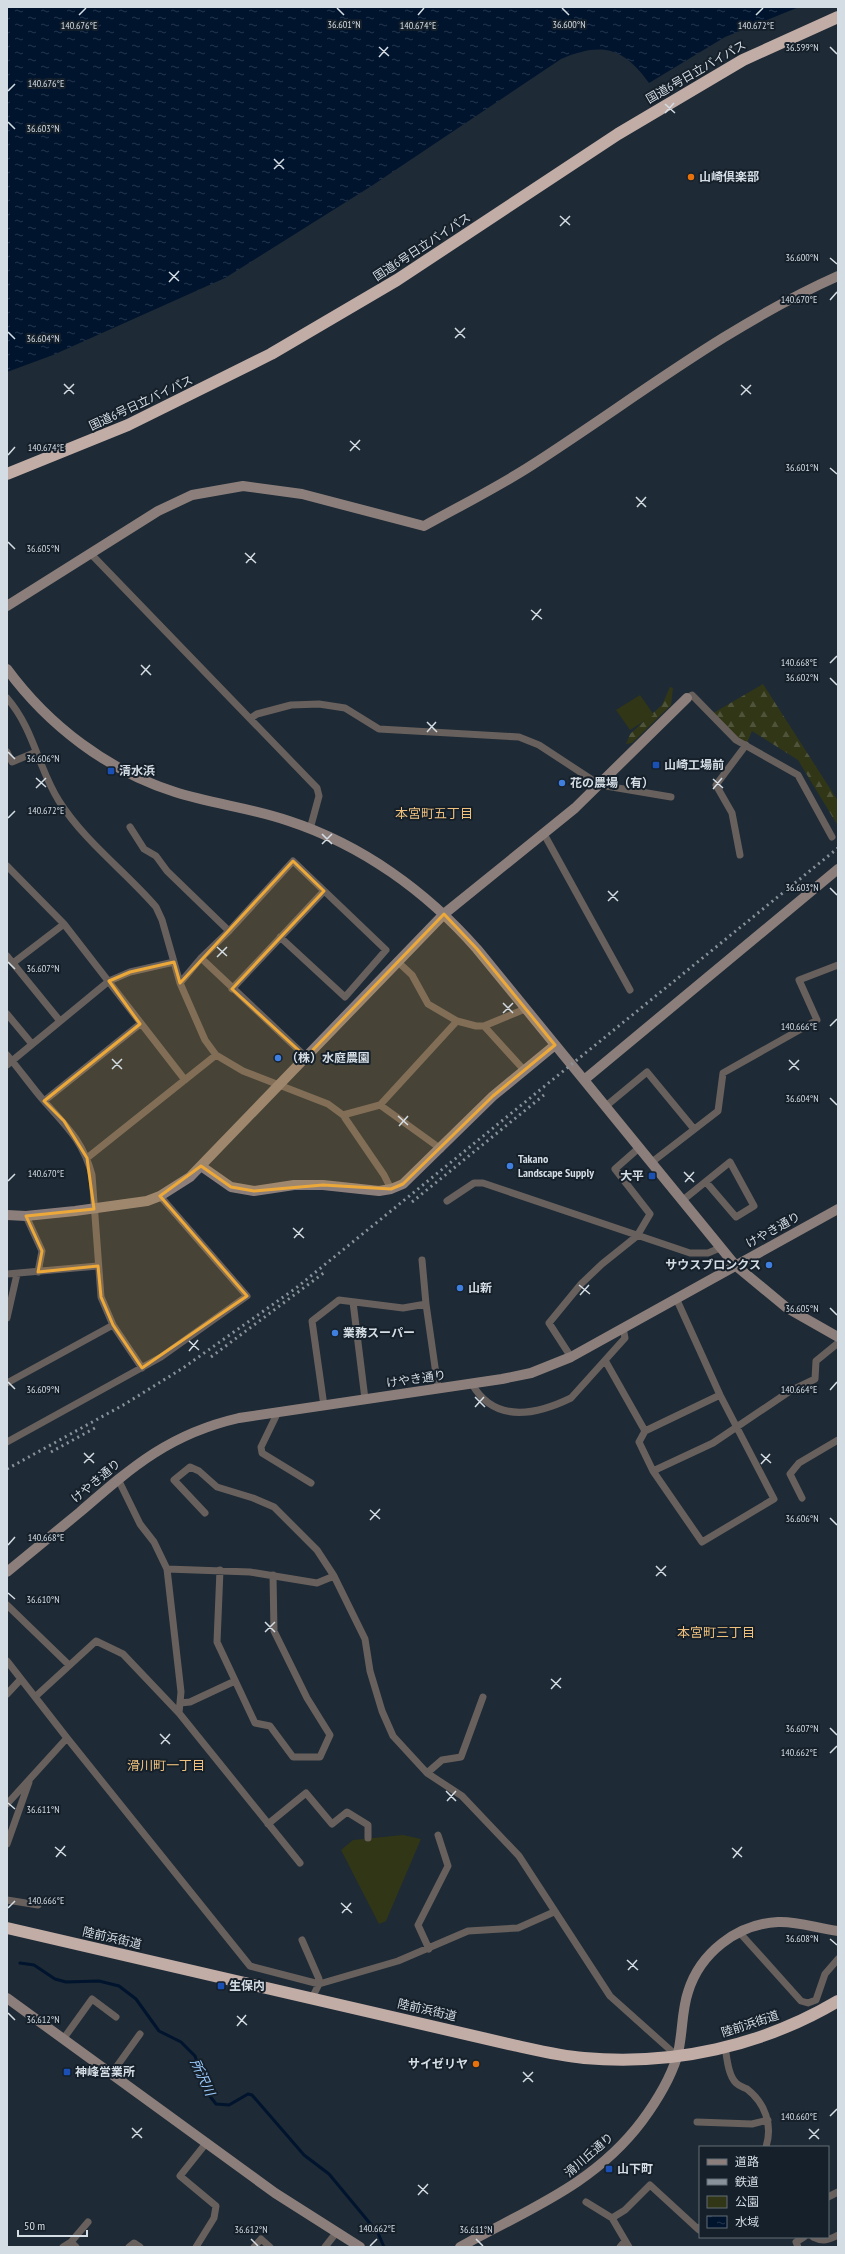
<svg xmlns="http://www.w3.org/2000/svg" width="845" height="2254" font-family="'PT Sans Narrow','Noto Sans JP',sans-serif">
	<defs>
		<pattern id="forest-firs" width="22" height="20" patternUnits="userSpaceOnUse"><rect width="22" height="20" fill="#313617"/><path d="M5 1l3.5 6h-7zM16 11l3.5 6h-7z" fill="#4e5339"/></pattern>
		<pattern id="water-ripples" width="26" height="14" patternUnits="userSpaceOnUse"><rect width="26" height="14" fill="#00142e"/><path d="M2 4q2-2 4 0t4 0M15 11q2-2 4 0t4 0" fill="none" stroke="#24364c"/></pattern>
	</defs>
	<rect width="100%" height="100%" fill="#1e2a35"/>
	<path fill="url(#forest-firs)" d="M763,684L838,801V826L798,760L752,731L746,745L710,715Z
		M670,687L673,688L671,705L632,743L626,744L630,734L662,705Z"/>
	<path fill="#313617" d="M640,695L654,715L630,730L616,710Z
		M403,1835L421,1839L386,1921L379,1924L341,1850L353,1840Z"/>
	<path fill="url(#water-ripples)" d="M7,7H799L725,37L649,83C623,47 602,42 561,59L373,185L225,278L53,355L7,372Z"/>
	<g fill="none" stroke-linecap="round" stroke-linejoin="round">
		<path stroke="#00142e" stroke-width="3" d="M20,1963L34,1965L55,1979L66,1982L99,1981L119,1986L136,1999L159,2031L181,2042L195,2056L209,2095L216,2104L229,2105L248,2094L252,2095L304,2155L329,2174L378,2233L384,2247"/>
		<path stroke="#68605d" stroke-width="7" d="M91,554L317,788L319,796L310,829
			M7,698C34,729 38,768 59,801C85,842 125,871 156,907L162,920L180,983L205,1040L216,1055L243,1071L328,1104L343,1115L384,1175L391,1189
			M687,698L692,695L736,740L798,775L832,837
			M251,718L257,714L291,705L319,704L345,708L379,729L519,737L539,745L600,785L671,797
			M7,752L12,762L36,752
			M130,827L144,849L156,856L167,871L229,931L201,958L180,983
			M544,834L630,990
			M740,855L732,813L716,785L746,745
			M7,866L64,924L185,1080
			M229,931L293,861L386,950L345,997L280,937
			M7,956L60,1021
			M201,958L306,1057
			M397,961L412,975L428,1004L457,1021L476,1026H484L525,1009
			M13,963L64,924
			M232,989L324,891
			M7,1014L32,1044
			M484,1026L524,1070
			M7,1055C20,1070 31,1086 44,1101C66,1126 83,1141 92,1175L101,1297L113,1325L142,1368
			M7,1065L109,981L130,972L174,962
			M44,1101L140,1024
			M380,1105L457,1021
			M606,1106L647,1072L694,1129
			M343,1115L380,1105L441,1149
			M87,1158L216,1055
			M652,1162L718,1111L723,1073L817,1020L799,980L838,965
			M683,1200L730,1162L754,1206L736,1217L706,1182
			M447,1201L474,1183H483L690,1253H708L720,1248
			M26,1216L42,1251L38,1272
			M422,1260L426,1304L438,1388
			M7,1274L98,1266
			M353,1302L365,1399
			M7,1318L17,1274
			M571,1357L549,1323L581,1284L602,1264L637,1236L650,1214L615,1169L640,1147
			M606,1362L645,1431L639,1442L653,1471L702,1542L774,1499L720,1395L676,1298
			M7,1383L113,1325
			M472,1384C495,1424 536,1415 571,1398L625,1338L623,1328
			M324,1406L312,1321L339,1300L403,1308L426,1304
			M278,1412L261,1447L262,1453L311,1483
			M645,1431L720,1395
			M7,1442L161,1357L247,1296L160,1196
			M653,1471L713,1443L790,1391L815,1379L816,1361L838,1343
			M118,1479L140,1524L154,1542L167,1569L181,1692L179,1713L300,1863
			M802,1498L790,1474L799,1463L838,1440
			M205,1513L174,1480L190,1467L199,1471L217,1487L253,1498L274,1507L317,1550L334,1576L365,1639L370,1671L382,1711L393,1736L427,1773L462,1796L519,1856L610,1996L677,2056
			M167,1569L250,1572L317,1583L334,1576
			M220,1570L217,1642L255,1723L270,1726L293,1757H320L330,1735L307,1698L274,1631L273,1575
			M7,1605L69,1665
			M7,1661L67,1738L250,1966L319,1984V1979L302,1940
			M7,1694L21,1679
			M35,1697L96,1641L123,1654L179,1713
			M180,1703L190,1702L235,1681
			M427,1773L442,1760L461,1757L483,1697
			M7,1804L67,1738
			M268,1824L306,1793L332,1824L347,1812L368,1825V1838
			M7,1844L29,1782
			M7,1900L38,1905
			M739,1932L801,2001L808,2003L816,2000L825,1974L838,1959
			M429,1949L418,1925L448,1866L438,1835
			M312,1998L319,1984L398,1961L468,1931L518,1928L554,1912
			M64,2038L92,1999L116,2017
			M725,2047C727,2058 728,2075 736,2083C739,2086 743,2087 747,2089C765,2103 773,2125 766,2147
			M112,2073L140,2034
			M697,2122L752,2124L768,2120
			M828,2197L838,2192
			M586,2202L612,2218L625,2210L650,2185L699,2230L700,2227
			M612,2218L629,2247
			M813,2237C823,2242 829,2240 838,2235
			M71,2242L88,2222
			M63,2247L71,2242L76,2247
			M129,2247L134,2243L140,2247
			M196,2247L214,2218L216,2206L180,2176L207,2142
			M254,2247L261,2239L270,2247
			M325,2247L336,2233
			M620,2247L625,2241
			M798,2247L796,2242L804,2237"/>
		<path stroke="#8c7f7b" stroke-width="10" d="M7,606L158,511L192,495L243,486L302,494L424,526C460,506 498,487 532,465C633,400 728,325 838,276
			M7,669C48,725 108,771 175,792C213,804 252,808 289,821C362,845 426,891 477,949L735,1265L787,1308L838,1337
			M584,1080L838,869
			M201,1166L231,1187L254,1191L294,1185H323L379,1191L391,1189L403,1184L493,1096L555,1045
			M7,1215L26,1216L75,1211L147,1201L160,1196L190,1177L444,914L575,808L687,698
			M7,1572C31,1552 56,1532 80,1512C132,1467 169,1434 239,1418L502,1379L531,1373L571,1357L838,1209
			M7,1998L275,2193L360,2247
			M460,2247C528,2209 594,2185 642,2121C656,2102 670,2079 677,2057C683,2036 681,2013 688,1992C700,1953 737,1924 778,1922C799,1921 818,1929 838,1931"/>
		<path stroke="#c1aca6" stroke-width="12" d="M7,474L128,425L271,354L397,280L618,134L743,60L838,17
			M7,1928L513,2045C536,2050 560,2056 584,2058C673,2066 762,2046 838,2001"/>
		<path stroke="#89929b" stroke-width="3" stroke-dasharray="2 4" stroke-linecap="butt" d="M412,1202L544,1095
			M211,1357L325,1272
			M51,1452L95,1428
			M7,1469L125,1404L183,1368L296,1288L838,848"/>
	</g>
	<path fill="#eca93a" fill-opacity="0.2" stroke="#eca93a" stroke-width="3" stroke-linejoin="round" d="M293,861L324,891L232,989L306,1057L444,914L477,949L555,1045L493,1096L403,1184L391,1189L323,1185L254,1191L231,1187L201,1166L160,1196L247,1296L142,1368L113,1325L101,1297L98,1266L38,1272L42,1251L26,1216L94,1209L87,1158L64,1121L44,1101L140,1024L109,981L130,972L174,962L180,983Z"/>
	<path fill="none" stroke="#d5dde4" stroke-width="1.5" d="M337,8L344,15M562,8L569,15M79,15L86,8M418,15L424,8M756,15L763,8M379,47L389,56M830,47L837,54M379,57L388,47M8,91L15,84M665,104L675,113M665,113L674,103M8,122L15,129M274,159L284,169M274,169L284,159M560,216L570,225M560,226L570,216M830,258L837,264M169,272L179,281M169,282L179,271M830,300L837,292M455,328L465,338M8,332L15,339M455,338L465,328M64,384L74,394M741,385L751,394M64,394L74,384M741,395L751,385M350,441L360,450M350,451L360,440M8,455L15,447M830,468L837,474M636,497L646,507M637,507L646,497M8,542L15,549M245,553L256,563M246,563L255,553M531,610L542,619M532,620L541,609M830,663L837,656M141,665L151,675M141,675L150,665M830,678L837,685M427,722L437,732M427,732L436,722M8,752L15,759M36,778L46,787M713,779L723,788M36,788L46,778M713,789L722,778M8,818L15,811M322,834L332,844M322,844L332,834M830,888L837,895M608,891L618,901M608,901L618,891M217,947L227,956M217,957L227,947M8,962L15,969M503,1003L513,1013M503,1013L513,1003M830,1026L837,1019M112,1059L122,1069M789,1060L799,1070M112,1069L122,1059M789,1070L799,1060M830,1098L837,1105M398,1116L408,1125M399,1126L408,1116M684,1172L694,1182M8,1181L15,1174M685,1182L694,1172M293,1228L304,1238M294,1238L303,1228M579,1285L590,1294M580,1295L589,1285M830,1308L837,1315M189,1341L199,1350M189,1351L198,1340M8,1382L15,1389M830,1390L837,1382M475,1397L485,1407M475,1407L484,1397M84,1453L94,1463M761,1454L771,1463M84,1463L94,1453M761,1464L770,1454M370,1510L380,1519M830,1518L837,1525M370,1520L380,1509M8,1545L15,1537M656,1566L666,1576M656,1576L666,1566M8,1593L15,1599M265,1622L275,1632M265,1632L275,1622M551,1679L561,1688M551,1689L561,1678M830,1728L837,1735M160,1734L170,1744M161,1744L170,1734M830,1753L837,1746M446,1791L456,1801M447,1801L456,1791M8,1803L15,1809M55,1847L66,1856M732,1848L742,1857M56,1857L65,1846M733,1858L742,1847M341,1903L352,1913M8,1908L15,1901M342,1913L351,1903M830,1939L837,1945M627,1960L638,1970M628,1970L637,1960M8,2013L15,2020M237,2016L247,2025M237,2026L246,2015M523,2072L533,2082M523,2082L533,2072M830,2116L837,2109M132,2128L142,2138M809,2129L819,2139M132,2138L142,2128M809,2139L819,2129M418,2185L428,2194M418,2195L428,2184M251,2239L258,2246M476,2239L483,2246M370,2246L377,2239"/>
	<g fill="#e8710a" stroke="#15202b" stroke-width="1.5">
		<circle cx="691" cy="177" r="4"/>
		<circle cx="476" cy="2064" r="4"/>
	</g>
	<g fill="#1a4fb4" stroke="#15202b" stroke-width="1.5">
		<rect x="652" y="761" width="8" height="8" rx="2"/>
		<rect x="107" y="767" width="8" height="8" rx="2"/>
		<rect x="648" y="1172" width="8" height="8" rx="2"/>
		<rect x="217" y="1982" width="8" height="8" rx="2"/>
		<rect x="63" y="2068" width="8" height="8" rx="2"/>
		<rect x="605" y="2165" width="8" height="8" rx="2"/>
	</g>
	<g fill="#3f7fe0" stroke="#15202b" stroke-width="1.5">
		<circle cx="562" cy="783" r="4"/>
		<circle cx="278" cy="1058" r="4"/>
		<circle cx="510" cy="1166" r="4"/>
		<circle cx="769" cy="1265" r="4"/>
		<circle cx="460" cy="1288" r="4"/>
		<circle cx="335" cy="1333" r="4"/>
	</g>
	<g text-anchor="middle" stroke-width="4" stroke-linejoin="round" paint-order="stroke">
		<g font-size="12" fill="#d5dde4" stroke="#15202b">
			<text transform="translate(696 72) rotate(-30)" y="4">国道6号日立バイパス</text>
			<text transform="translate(422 247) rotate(-33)" y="4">国道6号日立バイパス</text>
			<text transform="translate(141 403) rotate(-25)" y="4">国道6号日立バイパス</text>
			<text transform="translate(773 1230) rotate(-29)" y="4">けやき通り</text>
			<text transform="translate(416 1379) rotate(-8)" y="4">けやき通り</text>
			<text transform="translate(96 1481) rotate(-40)" y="4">けやき通り</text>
			<text transform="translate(112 1938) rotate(13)" y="4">陸前浜街道</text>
			<text transform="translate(427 2010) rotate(13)" y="4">陸前浜街道</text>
			<text transform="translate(750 2024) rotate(-18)" y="4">陸前浜街道</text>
			<text transform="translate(589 2155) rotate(-41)" y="4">滑川丘通り</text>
		</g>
		<g font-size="12" font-weight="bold" fill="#d5dde4" stroke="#15202b" text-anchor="start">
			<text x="699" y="181">山崎倶楽部</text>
			<text x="664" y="769">山崎工場前</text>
			<text x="119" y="775">清水浜</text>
			<text x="570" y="787">花の農場（有）</text>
			<text x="286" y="1062">（株）水庭農園</text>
			<text x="518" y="1163">Takano<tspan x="518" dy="14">Landscape Supply</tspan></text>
			<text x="644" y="1180" text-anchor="end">大平</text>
			<text x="761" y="1269" text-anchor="end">サウスブロンクス</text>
			<text x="468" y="1292">山新</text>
			<text x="343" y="1337">業務スーパー</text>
			<text x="229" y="1990">生保内</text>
			<text x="468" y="2068" text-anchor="end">サイゼリヤ</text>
			<text x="75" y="2076">神峰営業所</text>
			<text x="617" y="2173">山下町</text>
		</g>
		<g font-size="13" fill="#efc17d" stroke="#15202b">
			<text x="434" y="818">本宮町五丁目</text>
			<text x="716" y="1637">本宮町三丁目</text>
			<text x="166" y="1770">滑川町一丁目</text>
		</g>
		<g font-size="13" font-style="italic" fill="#9ccbfd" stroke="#15202b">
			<text transform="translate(203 2077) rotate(65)" y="5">所沢川</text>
		</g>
	</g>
	<g font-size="10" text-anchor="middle" fill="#d5dde4" stroke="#15202b" stroke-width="4" stroke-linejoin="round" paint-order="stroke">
		<text x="344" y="28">36.601°N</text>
		<text x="569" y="28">36.600°N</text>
		<text x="756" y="29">140.672°E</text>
		<text x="79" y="29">140.676°E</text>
		<text x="418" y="29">140.674°E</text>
		<text x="802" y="51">36.599°N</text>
		<text x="46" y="87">140.676°E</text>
		<text x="43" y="132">36.603°N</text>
		<text x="802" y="261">36.600°N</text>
		<text x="799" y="303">140.670°E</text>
		<text x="43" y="342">36.604°N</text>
		<text x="46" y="451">140.674°E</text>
		<text x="802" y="471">36.601°N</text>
		<text x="43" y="552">36.605°N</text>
		<text x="799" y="666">140.668°E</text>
		<text x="802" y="681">36.602°N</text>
		<text x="43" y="762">36.606°N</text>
		<text x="46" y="814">140.672°E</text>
		<text x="802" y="891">36.603°N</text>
		<text x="43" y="972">36.607°N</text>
		<text x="799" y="1030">140.666°E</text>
		<text x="802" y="1102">36.604°N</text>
		<text x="46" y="1177">140.670°E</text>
		<text x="802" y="1312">36.605°N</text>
		<text x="43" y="1393">36.609°N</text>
		<text x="799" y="1393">140.664°E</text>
		<text x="802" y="1522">36.606°N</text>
		<text x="46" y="1541">140.668°E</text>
		<text x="43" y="1603">36.610°N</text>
		<text x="802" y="1732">36.607°N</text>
		<text x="799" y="1756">140.662°E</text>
		<text x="43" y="1813">36.611°N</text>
		<text x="46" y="1904">140.666°E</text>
		<text x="802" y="1942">36.608°N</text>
		<text x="43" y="2023">36.612°N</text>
		<text x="799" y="2120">140.660°E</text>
		<text x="377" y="2232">140.662°E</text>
		<text x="251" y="2233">36.612°N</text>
		<text x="476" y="2233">36.611°N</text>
	</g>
	<rect width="845" height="2254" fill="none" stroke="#d5dde4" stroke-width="16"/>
	<rect x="699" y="2146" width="130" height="92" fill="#15202b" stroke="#626c75"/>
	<rect x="707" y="2159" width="20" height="6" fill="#8c7f7b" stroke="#626c75"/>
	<text x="735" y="2166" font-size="12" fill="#d5dde4">道路</text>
	<rect x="707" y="2179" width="20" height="6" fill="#89929b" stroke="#626c75"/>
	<text x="735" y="2186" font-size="12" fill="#d5dde4">鉄道</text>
	<rect x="707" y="2196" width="20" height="12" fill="#313617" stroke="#626c75"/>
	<text x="735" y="2206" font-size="12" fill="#d5dde4">公園</text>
	<rect x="707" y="2216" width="20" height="12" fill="url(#water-ripples)" stroke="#626c75"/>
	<text x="735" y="2226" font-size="12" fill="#d5dde4">水域</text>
	<path d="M18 2230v6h69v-6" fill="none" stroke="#d5dde4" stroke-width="2"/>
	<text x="24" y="2230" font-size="12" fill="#d5dde4" stroke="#15202b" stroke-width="3" paint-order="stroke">50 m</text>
</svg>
